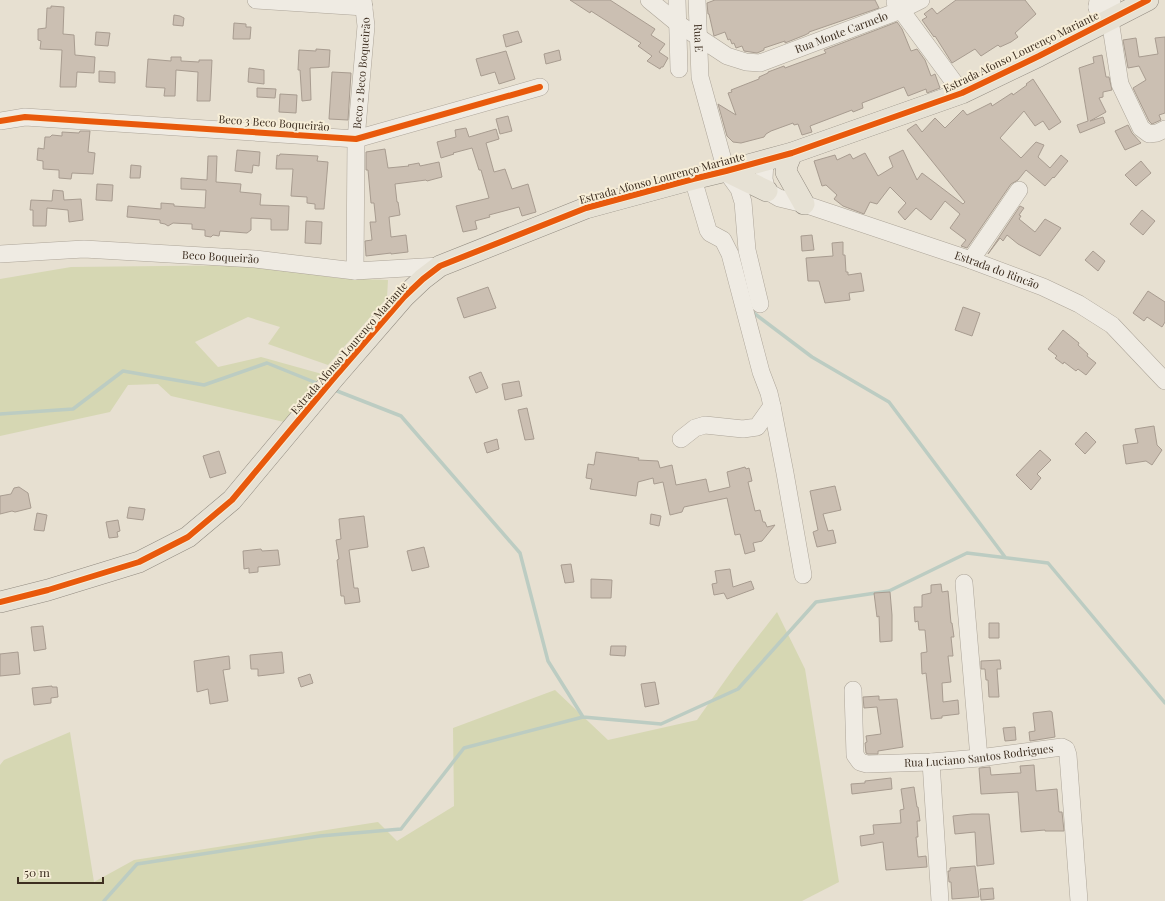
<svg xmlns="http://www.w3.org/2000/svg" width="1165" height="901" font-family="'Playfair Display',serif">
	<rect width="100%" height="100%" fill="#e7e0d1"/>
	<path fill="#d6d7b3" d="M254,265L337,278L388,280L387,298L328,365L268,344L280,327L248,317L195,342L218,367L261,357L322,374L284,422L171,396L158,384L128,385L110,412L0,436V279L71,267Z
		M777,612L805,669L839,882L802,901H0V765L4,760L70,732L94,882L134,860L378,822L397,841L454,806L453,728L555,690L608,740L697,720L736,665Z"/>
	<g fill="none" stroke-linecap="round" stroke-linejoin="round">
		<path stroke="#bcccc2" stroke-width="3.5" d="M751,311L812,357L889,402L1005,557
			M332,389L401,416L520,553L548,661L583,717
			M0,414L73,409L123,371L204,385L267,363L319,384
			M104,901L137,864L320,836L401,829L464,748L583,717L661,724L738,689L816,602L889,591L967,553L1048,563L1165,703"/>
	</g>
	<path fill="#cbbfb2" stroke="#a89c90" d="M570,0H610L655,29L651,35L665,44L659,52L668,58L663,67H661L660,69L647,61L652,56L638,46L641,43L591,11L590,13Z
		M715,0H875L879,8L809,32V33L805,35L785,43V41L764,48V50L757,53L744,51L742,46L736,48L734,43L732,44L730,39L728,40L725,32L714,36L709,14H708L707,3Z
		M956,0H1025L1036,14L1015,33L1018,37L1011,42L1000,47L998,45L981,56L975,49L952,63L935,36L934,37L922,20L927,17L924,14L932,8L937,14Z
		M51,6L64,7L63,34L74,35L75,55L95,57L94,73L77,72L76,87H60L62,50L40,49L41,41L38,40V29L46,28L47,8H51Z
		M174,15L180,16L184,18L183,26L173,25Z
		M897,22L902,29L911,51L917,49L925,60L931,76L935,74L940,88L927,93L926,89L908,96L904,87L862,103L863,108L853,112L852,110L810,126L812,132L802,135L798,124L794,125L793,123L771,131L766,134L764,137L741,143L733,142L727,136L718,104L736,115L728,93L732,92L731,90L759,79V77L768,73V72L784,66L785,68L826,53L824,50Z
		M234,23L246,24V27H251L250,39H233Z
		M518,31L522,42L506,47L503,35Z
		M96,32L110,33L108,46L95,45Z
		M1165,37V113L1159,115L1161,120L1152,124L1149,121L1133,88L1146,80L1139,66L1128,68L1123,40L1136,38L1139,57L1158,54L1155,38Z
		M316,49L330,50L329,67L310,68L311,100L302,101L300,70H298L299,50L316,51Z
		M559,50L561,60L546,64L544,54Z
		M506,51L515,79L499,84L495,72L481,76L476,59Z
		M1102,55L1106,77H1109L1112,90L1103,92V97L1099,98L1106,112L1090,121L1103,117L1105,123L1080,133L1077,125L1088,121L1079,68L1094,63L1093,57Z
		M171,57H181V61L199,62V60H212L210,101H197L198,72L176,70L175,96H164L165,88L146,87L148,59L171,61Z
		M249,68L264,70V84L248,82Z
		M99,71L115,72V83L99,82Z
		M332,72L351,73L348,120L329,119Z
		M1033,79L1061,122L1049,130L1043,121L1035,126L1024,111L1000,138L1021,158L1036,142L1044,145L1038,157L1050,168L1061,155L1068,161L1054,178L1053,177L1045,186L1026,170L1018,180L1011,184L967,248L961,246L966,240L950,228L960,214L945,201L931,220L916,208L905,220L898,212L906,203L890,187L877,204L870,202L864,214L843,206L834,199L837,195L826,185L822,186L814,161L835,155L837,160L850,154L853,159L865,153L878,176L893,167L889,157L903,150L917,180L922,173L963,204L965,202L907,130L916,124L922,132L935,118L945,128L963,110L967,115L991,103L992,106L1012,93L1013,95L1027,85L1026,84Z
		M257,88L276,89L275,98L257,97Z
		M280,94L297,95L296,113L279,112Z
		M508,116L512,131L500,134L496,119Z
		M1128,125L1132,133L1141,143L1125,150L1115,131Z
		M466,128L469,137L496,129L499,139L486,143L494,172L505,169L512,189L528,184L536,212L522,216L519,207L489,215L490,217L475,221L477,229L463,232L456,206L489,198L481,170H479L472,148L453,153L454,154L441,158L437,142L456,137L455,130Z
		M80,131H90L88,152L95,153L93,174L72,173L71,179L59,178V170L43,169V161L37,160L38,148L44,149L45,137H50L52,135L62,136V132L79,133Z
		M385,149L388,168L409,166L408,165L419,163L420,166L439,162L442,177L427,181L426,180L395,184L397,202H398L400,215L389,217L391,237L406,235L408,252L391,254V253L366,256L365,241L372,240L370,222H376L374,203H371L368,170H366V152Z
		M237,150L260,152L259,166L253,165L252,173L235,171Z
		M280,154L318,156L317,161L328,162L324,209H315V204L307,203V197L291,196L293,169H276L277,155L279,156Z
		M208,156H217L216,182L241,184L240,192L261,194L260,205L289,206L288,230H271V219L251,218V230L247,233L220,231L219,236L213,235L211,237L205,236V230L192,229V224L173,223L168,226L165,224L160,223V220L127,217L128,206L161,209V203L174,204V206L205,208L206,190L181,189V178L207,180Z
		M1141,161L1151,173L1136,186L1125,175Z
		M131,165L141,166L140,178H130Z
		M97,184L113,185L112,201L96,200Z
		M53,190L63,191L64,200L81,199L83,220L69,222L68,210L47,208L46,226H33V210H30L31,200L52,201Z
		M1020,206L1024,208L1019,215L1021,216L1019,219L1035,232L1045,219L1061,228L1040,256L1018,244L1007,235L1003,241L1000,238L988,254Z
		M1142,210L1155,221L1143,235L1130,224Z
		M306,221L322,222L321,244L305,243Z
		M812,235L814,250L802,251L801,236Z
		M843,242V255H845L846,272H848V275L861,273L864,291L849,293L850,300L825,303L819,281H808L806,258L833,256L832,243Z
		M1093,251L1105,261L1098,271L1085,260Z
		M488,287L496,308L464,318L457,298Z
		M1148,291L1165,302V322L1162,327L1147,317L1144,321L1133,313Z
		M963,307L980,313L972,336L955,330Z
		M1063,330L1079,343L1078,345L1088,354L1087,356L1096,363L1086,375L1078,369L1076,371L1064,362L1063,364L1055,358L1057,356L1048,349Z
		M481,372L488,388L476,393L469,377Z
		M519,381L522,396L505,400L502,384Z
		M527,408L534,439L525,440L518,410Z
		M1154,426L1157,445L1162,450L1152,465L1146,461L1126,464L1123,445L1138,443L1135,429Z
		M1086,432L1096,442L1085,454L1075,444Z
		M497,439L499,449L487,453L484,443Z
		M1040,450L1051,460L1037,474L1041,478L1031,490L1016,475Z
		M219,451L226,473L210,478L203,456Z
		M596,452L639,458L638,460L658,461L660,468L672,465L676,485L706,479L709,492L730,487L727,472L745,467L746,469L749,468L752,481L748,482L755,511L760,510L763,522H765L767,527L775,525L762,541L753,543L755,551L745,554L740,534L735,535L727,498L684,507L682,512L670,515L663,482L654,484L653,478L638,482L636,496L590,489L592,479L586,478L588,464L594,465Z
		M835,486L841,510L823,514L828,531L833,530L836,543L817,547L813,532L818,530L810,491Z
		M19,487L28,493L31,508L15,512L12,511L0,514V496L11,494L14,488Z
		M129,507L145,509L143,520L127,518Z
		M37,513L47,515L44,531L34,530Z
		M651,514L661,516L659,526L650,524Z
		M364,516L368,547L349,550L354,588H358L360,602L345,604L344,596H341L337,560L339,559L336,540L341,539L339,519Z
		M118,520L120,531L117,532L118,537L109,538L106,522Z
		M424,547L429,567L412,571L407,551Z
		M261,549L262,551L278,550L280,565L258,567V572L249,573V568L244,569L243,551Z
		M571,564L574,582L565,583L561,565Z
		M730,569L733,587L751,581L754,589L727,599L724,593L714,595L712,584L717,583L715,571Z
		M591,579L612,580L611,598H591Z
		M941,584L942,592L948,591L951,623H952L954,637H951L953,656H948L951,682L942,683L943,702L958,700L959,714L942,716V718L931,719L926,673L922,674L921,653L927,652L925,630H919L918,621L915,622L914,607H922V595L931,593V585Z
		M890,592L892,615V641L880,642L879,616L877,617L874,593Z
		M989,623H999V638H989Z
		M43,626L46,649L34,651L31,627Z
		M611,646H626L625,656L610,655Z
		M18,652L20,674L0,676V654Z
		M282,652L284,673L258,676V669H251L250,655Z
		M229,656L230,669L223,670L228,701L210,704L208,689L197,692L194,661Z
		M1000,660L1001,669H997L999,697H989L988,680H986L985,669H981V661Z
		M310,674L313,683L301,687L298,678Z
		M655,682L659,704L645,707L641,684Z
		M52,686V687H57L58,697L51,698V703L34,705L32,688Z
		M879,696V700L897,699L903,747L878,751V754H868L866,753L865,743L867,742L866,736L881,734L877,707L864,708L863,697Z
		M1050,711L1052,712L1055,737L1030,741L1029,732L1035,731L1033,713Z
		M1015,727L1016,740L1005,741L1003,728Z
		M1034,765L1036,791L1057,789L1059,812H1062L1064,831H1045V830L1021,832L1018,792L981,794L979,768L990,767L991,775L1021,773L1020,766Z
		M891,778L892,789L852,794L851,784L865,783V781Z
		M914,787L917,807H918L920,821H917L918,837H916L918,857L926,856L927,867L886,870L883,842L861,846L860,836L874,834L873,825L901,823L900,810L904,809L901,789Z
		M972,814H989L994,864L977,866L975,832L955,834L953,816Z
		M975,866L979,897L952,899L951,882H949L948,871H950V868Z
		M993,888L994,899L981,900L980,889Z"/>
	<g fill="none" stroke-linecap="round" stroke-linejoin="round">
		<g stroke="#ada599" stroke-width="18">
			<g id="minor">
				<path d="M256,0L364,7"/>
				<path id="s1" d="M649,0L677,23L727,56L746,62L760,63L901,10L921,0"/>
				<path d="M677,0L679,69"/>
				<path id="s2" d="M697,0L700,77L726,171L739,189L743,202L747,250L760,304"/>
				<path d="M1098,0L1097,7L1101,24"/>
				<path d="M895,2L962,93"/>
				<path d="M1097,7L1112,0"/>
				<path d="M1110,20L1120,84L1141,128L1149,134L1157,133L1165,129"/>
				<path d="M0,121L25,117L356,139L540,87"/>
				<path id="s3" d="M765,161L764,179L767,191L779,198L804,204L971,260L1043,287L1079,304L1112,325L1165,381"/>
				<path id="s4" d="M0,254L84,249L255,259L355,271L440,266"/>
				<path d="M971,260L1019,190"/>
				<path id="s5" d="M355,271L356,139L366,26L363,0"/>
				<path d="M772,406L785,473L803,575"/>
				<path d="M681,439L695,428L705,425L743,429L757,427L772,406L769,393L761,372L730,254L723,240L710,233L708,230L693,179"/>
				<path d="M964,583L979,758"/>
				<path id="s6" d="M853,690L855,755L860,762L867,764L931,762L979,758L1062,747L1066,749L1068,755L1079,901"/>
				<path d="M931,762L940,901"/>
			</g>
		</g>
		<g stroke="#928b80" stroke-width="22">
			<path id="major" d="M792,153L787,165L786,172L804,204
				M726,171L767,191
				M0,602L48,590L139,562L188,537L232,500L333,379L404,297L423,279L440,266L586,208L693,179L726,171L792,153L962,93L1039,56L1148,0"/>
		</g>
		<use href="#minor" stroke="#efebe3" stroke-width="17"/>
		<use href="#major" stroke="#e6e1d4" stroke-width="21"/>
		<g stroke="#f7eed8" stroke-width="8">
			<path id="cycleway" d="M0,121L25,117L356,139L540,87
				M0,602L48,590L139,562L188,537L232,500L333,379L404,297L423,279L440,266L586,208L693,179L726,171L792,153L962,93L1039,56L1148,0"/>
		</g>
		<use href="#cycleway" stroke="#e8590c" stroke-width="6"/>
	</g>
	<g text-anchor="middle" stroke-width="4" stroke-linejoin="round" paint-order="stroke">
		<g font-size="11" fill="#3d2e20" stroke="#f7eed8">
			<text dy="4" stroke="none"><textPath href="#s1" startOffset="217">Rua Monte Carmelo</textPath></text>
			<text dy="4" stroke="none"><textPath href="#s2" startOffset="38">Rua E</textPath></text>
			<text transform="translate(1021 52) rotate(-26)" y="4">Estrada Afonso Lourenço Mariante</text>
			<text dy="4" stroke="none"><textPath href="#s5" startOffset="198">Beco 2 Beco Boqueirão</textPath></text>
			<text transform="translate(274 123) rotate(4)" y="4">Beco 3 Beco Boqueirão</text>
			<text transform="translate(662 178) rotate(-15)" y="4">Estrada Afonso Lourenço Mariante</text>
			<text dy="4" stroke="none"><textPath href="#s4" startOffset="221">Beco Boqueirão</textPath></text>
			<text dy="4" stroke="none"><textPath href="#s3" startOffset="274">Estrada do Rincão</textPath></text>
			<text transform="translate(349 348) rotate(-49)" y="4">Estrada Afonso Lourenço Mariante</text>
			<text dy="4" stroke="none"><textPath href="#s6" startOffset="193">Rua Luciano Santos Rodrigues</textPath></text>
		</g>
	</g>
	<path d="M18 877v6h85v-6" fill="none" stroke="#3d2e20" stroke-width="2"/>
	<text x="24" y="877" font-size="12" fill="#3d2e20" stroke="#f7eed8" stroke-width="3" paint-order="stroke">50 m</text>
</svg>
